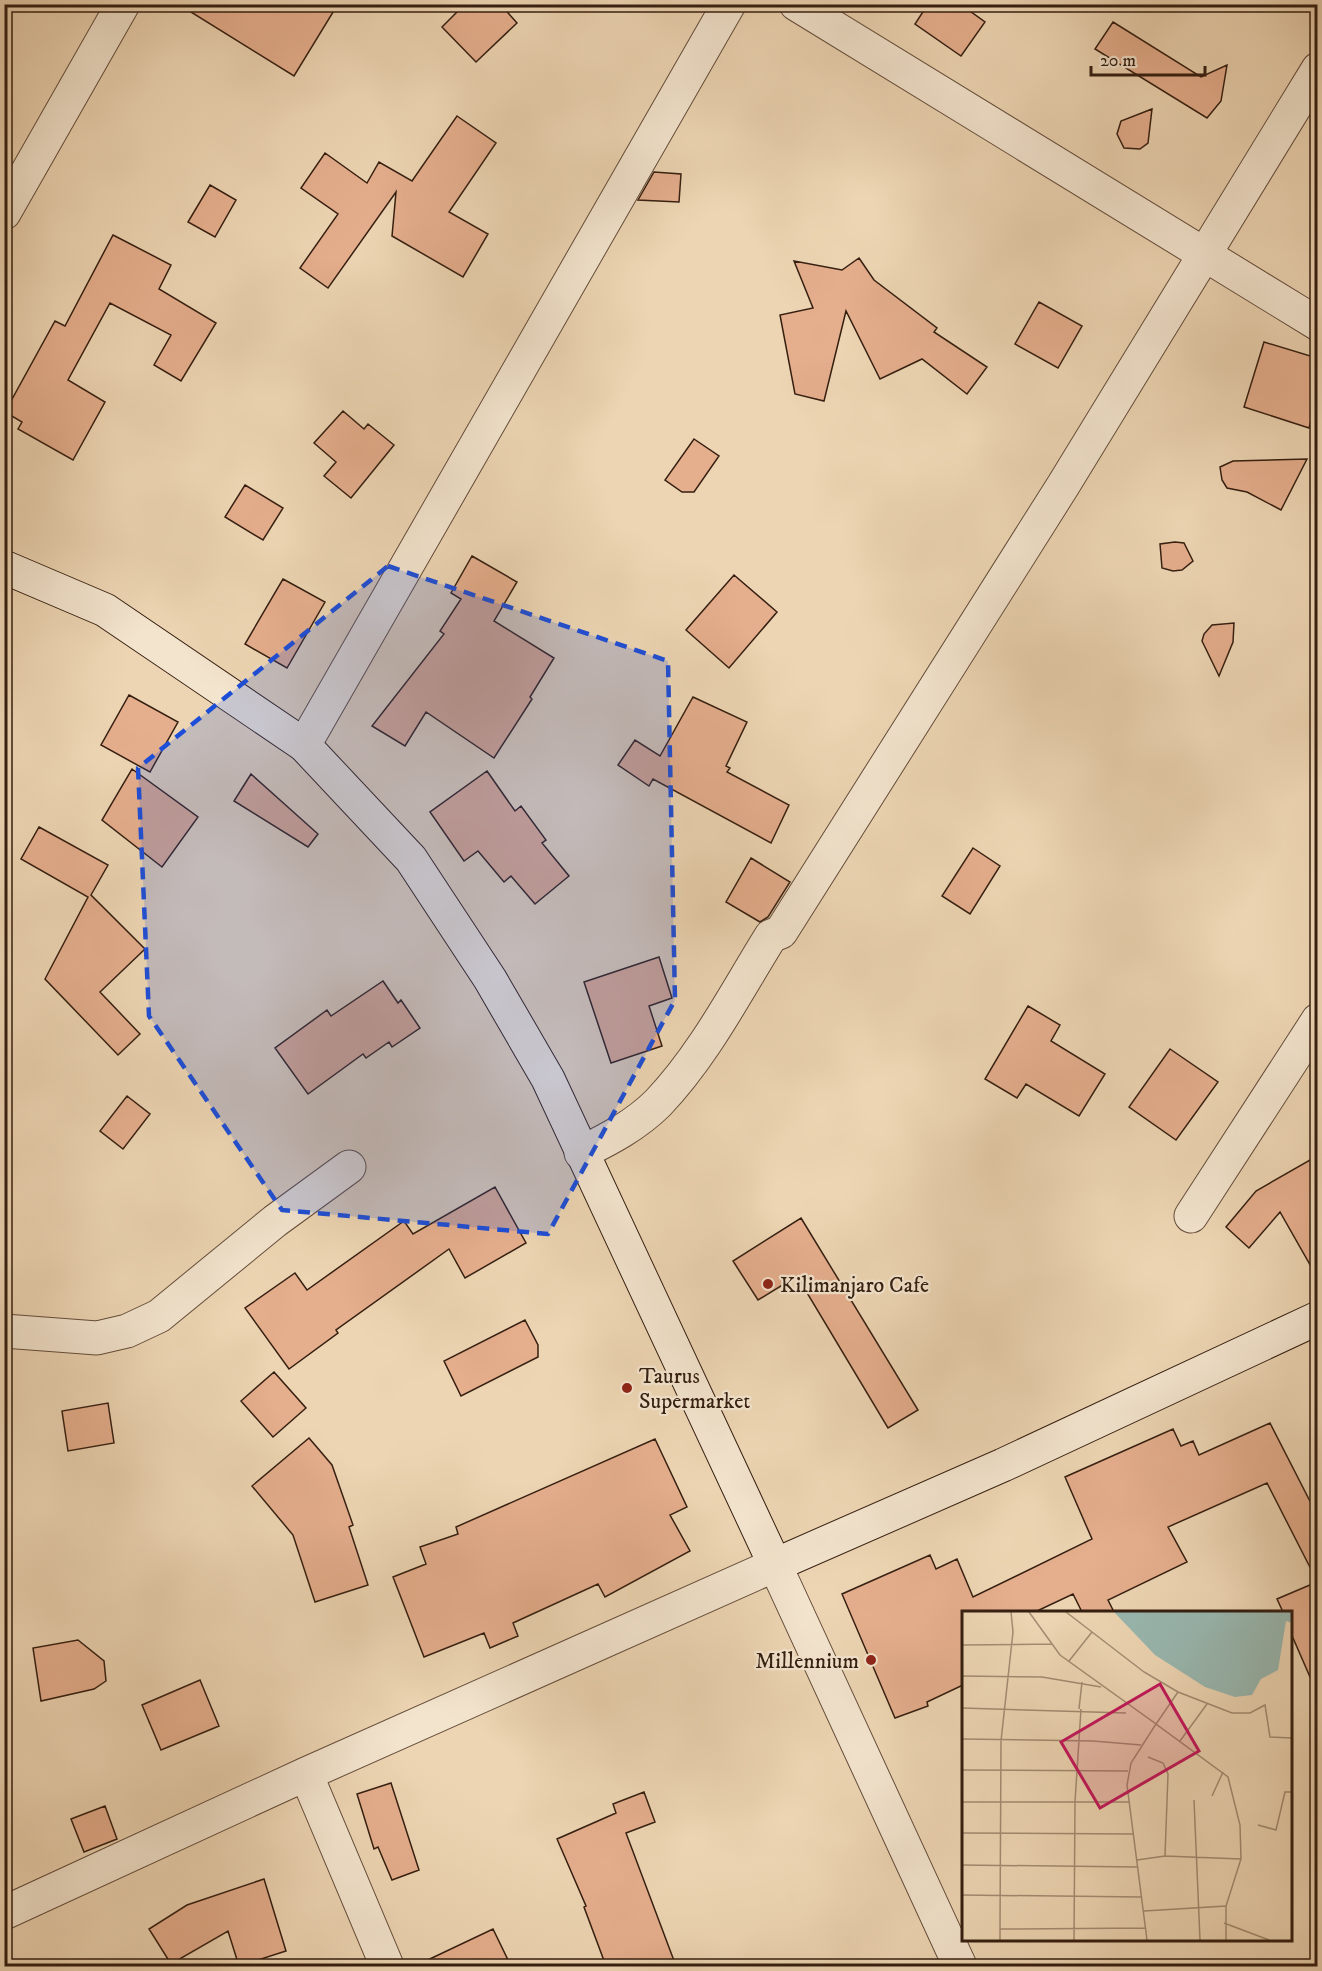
<svg xmlns="http://www.w3.org/2000/svg" width="1322" height="1971" font-family="'IM FELL DW Pica',serif">
	<rect width="100%" height="100%" fill="#edd5b3"/>
	<filter id="stains"><feTurbulence type="fractalNoise" baseFrequency=".00333" numOctaves="4"/><feColorMatrix values="0 0 0 0 .2 0 0 0 0 .09 0 0 0 0 .02 0 0 0 .5 -.17"/></filter>
	<radialGradient id="worn" r=".72"><stop offset=".6" stop-color="#630" stop-opacity="0"/><stop offset="1" stop-color="#630" stop-opacity=".3"/></radialGradient>
	<path fill="#e5ae8d" stroke="#351f11" stroke-width="1.5" d="M178,4H338L294,76Z
		M465,4H500L517,23L476,62L442,27Z
		M928,4H960L985,22L961,56L915,24Z
		M1113,22L1201,77L1227,65L1221,101L1207,118L1095,49Z
		M1152,109L1148,143L1140,149L1124,148L1117,134L1121,121Z
		M457,116L496,143L449,212L488,234L463,277L392,236L396,192L328,288L300,268L338,214L301,188L325,153L367,183L379,162L412,181Z
		M654,172L681,174L679,202L638,200Z
		M210,185L236,200L215,237L188,222Z
		M113,235L171,265L159,289L216,323L181,381L154,365L171,335L110,303L68,380L105,402L73,460L18,429L22,422L5,412L55,321L65,326Z
		M859,258L874,280L937,328L934,332L987,367L967,394L922,359L880,379L846,311L824,401L795,394L780,315L813,308L794,261L842,270Z
		M1039,302L1082,326L1058,368L1015,344Z
		M1264,342L1317,358V399L1309,428L1244,407Z
		M343,411L364,429L368,424L394,445L351,498L324,476L336,462L314,443Z
		M694,439L719,456L694,492H682L665,480Z
		M1307,459L1281,510L1247,492L1227,488L1222,480L1220,467L1233,461Z
		M245,485L283,508L263,540L225,517Z
		M1175,542L1184,543L1193,561L1182,570L1173,571L1162,568L1160,544Z
		M472,556L517,582L494,621L554,658L530,697L532,699L494,758L426,712L405,746L372,726L444,634L440,631L461,599L451,593Z
		M734,575L777,612L729,668L686,630Z
		M283,579L325,602L287,668L245,644Z
		M1234,623L1233,642L1219,676L1202,641L1204,634L1212,625Z
		M129,695L178,722L150,772L101,745Z
		M693,697L747,722L726,766L730,768L727,772L789,805L771,843L653,779L649,786L618,765L635,740L660,756Z
		M132,769L198,817L162,867L102,820Z
		M487,771L515,811L521,806L546,840L542,843L569,876L535,904L511,876L504,882L478,851L464,861L430,812Z
		M251,774L318,834L308,847L234,801Z
		M39,827L108,865L91,895L145,949L100,992L140,1034L118,1055L45,979L88,897L21,859Z
		M973,848L1000,866L970,914L942,896Z
		M751,858L790,882L768,917L760,922L726,902Z
		M659,957L672,998L649,1006L662,1046L611,1063L584,982Z
		M383,981L398,1003L401,1000L420,1028L392,1047L389,1042L366,1058L363,1054L308,1094L275,1048L327,1010L331,1016Z
		M1028,1006L1060,1025L1051,1041L1105,1074L1079,1116L1026,1084L1017,1098L985,1079Z
		M1170,1049L1218,1082L1176,1140L1129,1107Z
		M127,1096L150,1114L123,1149L100,1131Z
		M1317,1156V1277L1280,1212L1249,1248L1226,1227L1256,1191Z
		M495,1187L526,1243L465,1278L449,1249L336,1330L338,1333L289,1369L245,1308L295,1273L307,1290L404,1221L413,1234Z
		M801,1218L918,1410L888,1428L797,1276L758,1300L733,1261Z
		M525,1320L538,1345V1357L461,1396L444,1361Z
		M274,1372L306,1408L273,1437L241,1401Z
		M108,1403L114,1443L68,1451L62,1411Z
		M1270,1423L1317,1515V1581L1267,1483L1168,1527L1187,1562L1108,1600L1114,1612H1082L1073,1594L1035,1612H963V1685L927,1702L928,1706L895,1718L842,1594L930,1555L936,1569L957,1559L973,1597L1092,1539L1065,1477L1173,1429L1181,1446L1193,1441L1199,1455Z
		M309,1438L332,1465L353,1525L349,1527L368,1585L315,1602L293,1535L252,1486Z
		M655,1439L687,1507L670,1515L690,1551L605,1597L598,1584L513,1623L518,1636L490,1648L484,1633L424,1657L393,1577L426,1564L420,1547L458,1534L456,1527Z
		M1317,1582V1693L1290,1631V1612H1283L1277,1599Z
		M78,1640L104,1661L106,1681L94,1689L41,1701L33,1648Z
		M200,1680L219,1726L161,1750L142,1705Z
		M391,1783L419,1870L392,1880L378,1847L374,1849L357,1794Z
		M644,1792L655,1822L626,1833L676,1966H606L584,1907L586,1906L557,1839L616,1813L613,1804Z
		M105,1806L117,1839L84,1852L71,1819Z
		M264,1879L286,1951L239,1966L228,1931L171,1964L149,1929L187,1905Z
		M493,1929L511,1966H415Z"/>
	<g fill="none" stroke-linecap="round" stroke-linejoin="round">
		<g stroke="#634c3a" stroke-width="35">
			<path id="street" d="M796,4L1318,324
				M4,213L123,4
				M304,745L729,4
				M581,1153C609,1139 636,1125 658,1103C704,1055 736,992 771,936L781,932L1064,484L1318,69
				M1191,1216L1318,1020
				M4,1331L97,1338L127,1331L159,1316L275,1221L349,1167
				M306,1774L387,1966
				M4,1913L306,1774L775,1565L960,1966"/>
		</g>
		<g stroke="#351f11" stroke-width="35">
			<path id="secondary" d="M4,567L105,610L304,745L411,859L490,979L548,1079L775,1565L1003,1465L1318,1318"/>
		</g>
		<use href="#street" stroke="#f3e4ce" stroke-width="33"/>
		<use href="#secondary" stroke="#f3e4ce" stroke-width="33"/>
	</g>
	<path fill="#1d4ed8" fill-opacity="0.2" stroke="#1d4ed8" stroke-width="4.5" stroke-dasharray="12 8" stroke-linejoin="round" d="M388,566L668,661L675,1000L548,1234L282,1210L149,1016L138,768Z"/>
	<g fill="#8f2418" stroke="#f3e4ce" stroke-width="2">
		<circle cx="768" cy="1284" r="6"/>
		<circle cx="627" cy="1388" r="6"/>
		<circle cx="871" cy="1660" r="6"/>
	</g>
	<g text-anchor="middle" stroke-width="4.5" stroke-linejoin="round" paint-order="stroke">
		<g font-size="22" fill="#351f11" stroke="#f3e4ce" text-anchor="start">
			<text x="780" y="1292">Kilimanjaro Cafe</text>
			<text x="639" y="1383">Taurus<tspan x="639" dy="25">Supermarket</tspan></text>
			<text x="859" y="1668" text-anchor="end">Millennium</text>
		</g>
	</g>
	<g transform="translate(962 1611)">
		<rect width="330" height="330" fill="#edd5b3"/>
		<path d="M152,1H330V12L324,10L316,59L299,68L290,84L273,86L243,76L193,44Z" fill="#99b8b0"/>
		<path fill="none" stroke="#a38c72" stroke-width="1.5" d="M67,1L98,44L194,113L169,152L165,174L185,329M104,1L182,61L216,81M0,34L90,33M107,50L130,21M0,65L80,66L139,76M0,97L164,102M117,98L120,71M0,128L131,130L179,134M218,130L245,93M186,146L201,152L206,163L203,245M0,159L166,160M250,185L261,161M232,189L238,329M0,191H167M296,214L314,219L323,181H330M0,222L172,223M175,249L203,245L279,248M0,254L175,256M0,284L179,286M264,295V329M182,300L264,295L279,248L278,214L266,166L194,113L216,81L270,102H288L303,94L308,126L330,127M262,312L307,329M38,318L39,130L51,21L49,1M38,329V318L183,317M112,329L113,191L119,98"/>
		<path fill="#c2185b" fill-opacity="0.15" stroke="#c2185b" stroke-width="3" d="M198,73L237,140L138,197L99,131Z"/>
		<rect width="330" height="330" fill="none" stroke="#351f11" stroke-width="3"/>
	</g>
	<rect width="1322" height="1971" fill="none" stroke="#edd5b3" stroke-width="24"/>
	<rect x="6" y="6" width="1310" height="1959" fill="none" stroke="#351f11" stroke-width="3"/>
	<rect x="12" y="12" width="1298" height="1947" fill="none" stroke="#351f11" stroke-width="1.5"/>
	<path d="M1091 66v9h114v-9" fill="none" stroke="#351f11" stroke-width="3"/>
	<text x="1100" y="66" font-size="18" fill="#351f11" stroke="#f3e4ce" stroke-width="4.5" paint-order="stroke">20 m</text>
	<rect width="100%" height="100%" filter="url(#stains)"/>
	<rect width="100%" height="100%" fill="url(#worn)"/>
</svg>
